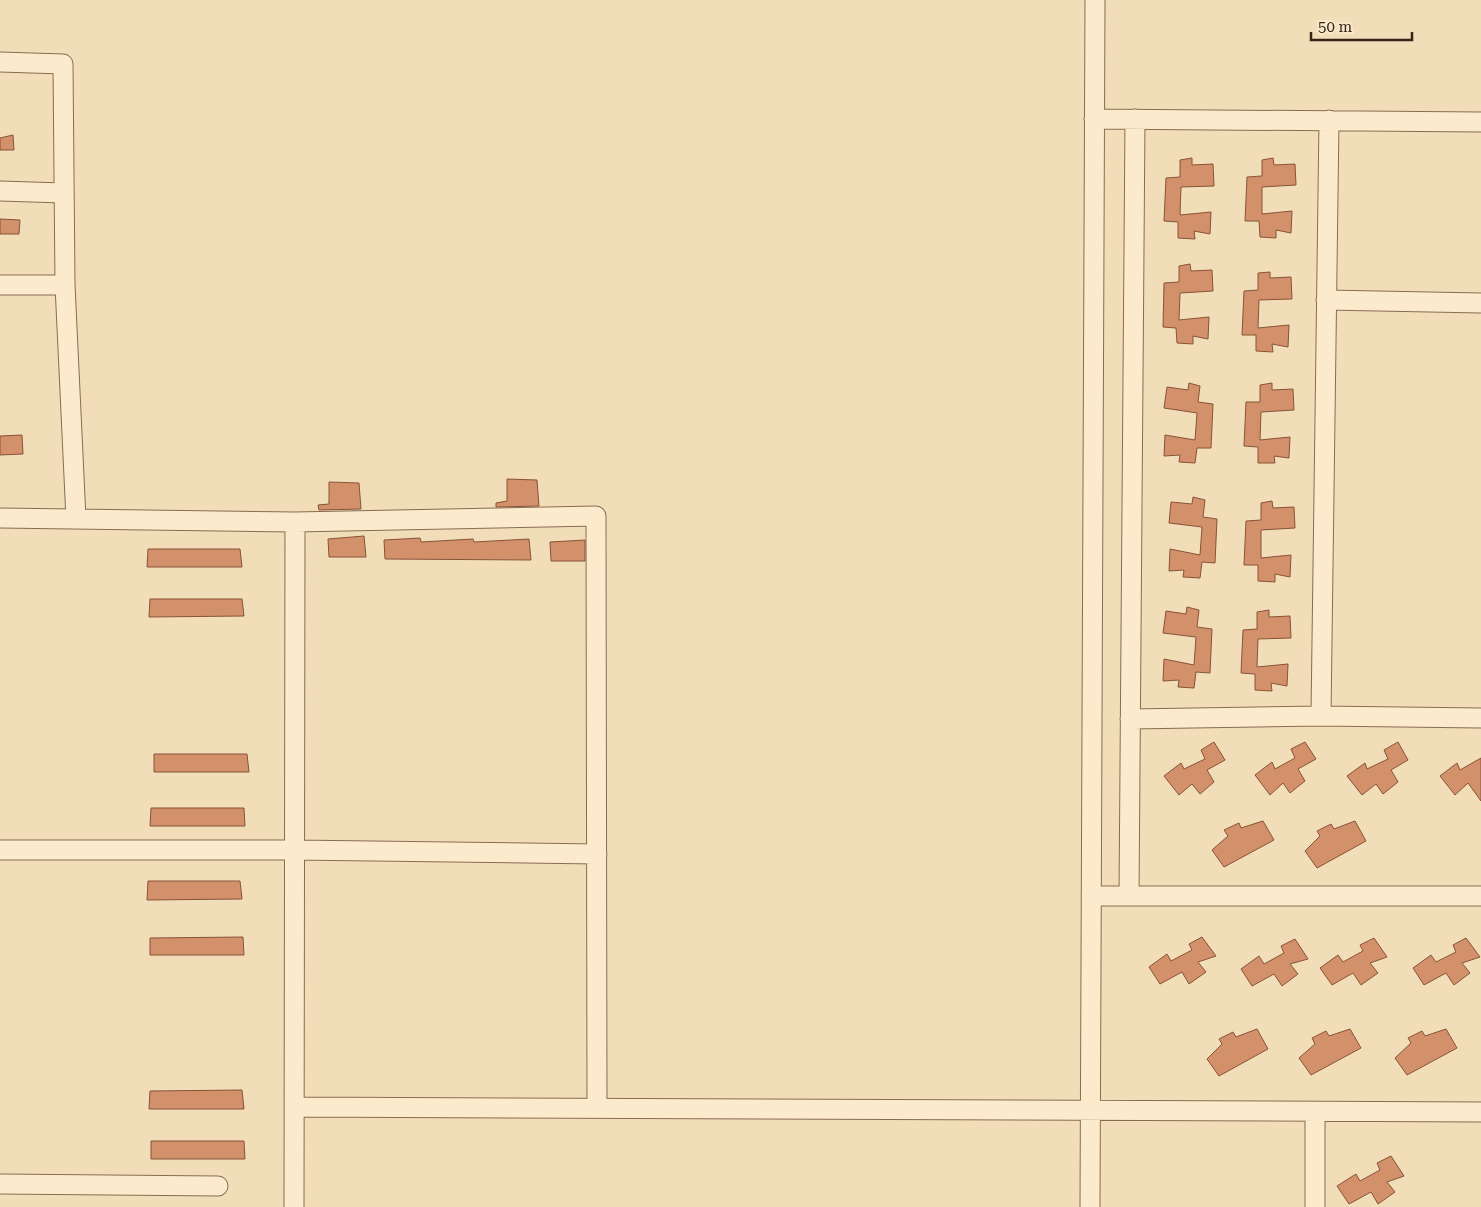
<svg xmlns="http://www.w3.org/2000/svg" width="1481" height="1207" font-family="'Roboto Serif',serif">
	<rect width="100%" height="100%" fill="#f1ddb8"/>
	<path fill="#d2916b" stroke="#885337" d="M13,135L14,150H0V138Z
		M1192,158V165L1213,164L1214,186L1181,187L1180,215L1211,212L1210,234L1194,231L1195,239L1178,238V222L1164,221L1166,178L1180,177V160Z
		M1273,158L1274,165L1295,164L1296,185L1262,187V214L1292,211L1291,233L1276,230V238L1260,237L1259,221H1245L1247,177L1262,176V160Z
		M0,219L20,220L19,234H0Z
		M1190,264L1191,271L1212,270L1213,291L1180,293L1179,320L1209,317L1208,339L1193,336V344L1177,343L1176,328L1163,327L1164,283L1179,282V266Z
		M1270,272V278L1291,277L1292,299L1259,300L1258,328L1289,325L1288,347L1272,344L1273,352L1256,351V335H1242L1244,291L1258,290V273Z
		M1189,383L1200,386L1198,402L1213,404L1211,448H1197L1195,463L1179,462L1180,455L1164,456L1165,435L1195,440L1197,413L1164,408L1167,387L1188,390Z
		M1272,383V390L1293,389L1294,410L1261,412L1260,440L1290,437L1289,458L1274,456L1275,463H1258V447L1244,446L1246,402H1260V385Z
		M22,435L23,454L0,455V436Z
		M507,479L537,480L539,506L496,507V503L507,501Z
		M329,482L359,483L361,509L319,510L318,505L329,504Z
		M1193,497L1205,500L1203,517L1217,519L1215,563L1202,562L1200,578L1183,577L1184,570L1169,571L1170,549L1200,555L1202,527L1169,523L1171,502L1192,504Z
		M1272,501L1273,508L1294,507L1295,528L1261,530V558L1291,555L1290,577L1275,574V582L1258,581V565H1244L1246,521L1261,520V503Z
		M364,536L366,557H329L328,539Z
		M420,538L421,542L473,539L474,542L529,539L531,560L385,559L384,540Z
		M585,540V561H551L550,542Z
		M148,549H240L242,567H147Z
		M150,599H242L244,616L149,617Z
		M1187,607L1199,610L1197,627L1212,629L1210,673L1196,672L1194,688L1178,687L1179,680L1163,681L1164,659L1194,665L1196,637L1163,633L1166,611L1186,614Z
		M1269,610V617L1290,616L1291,638L1258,639L1257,667L1288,664L1287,686L1271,683L1272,691L1255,690V674L1241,673L1243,630L1257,629V612Z
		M1214,742L1225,760L1207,770L1214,782L1200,794L1192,784L1179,795L1164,776L1181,763L1184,769L1205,759L1201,750Z
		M1305,742L1316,759L1298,769L1305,781L1290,793L1283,783L1270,795L1255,775L1272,762L1275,769L1295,758L1291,749Z
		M1398,742L1408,760L1391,770L1398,782L1383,794L1376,784L1362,795L1347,776L1365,763L1367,769L1388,759L1384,750Z
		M154,754H247L249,772H154Z
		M1481,758V801L1468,783L1455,795L1440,776L1457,763L1460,770Z
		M151,808H244L245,826H150Z
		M1263,821L1274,840L1224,867L1212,850L1228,836L1224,830L1239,823L1241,828Z
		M1355,821L1366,841L1317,868L1305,851L1320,836L1317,831L1331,824L1334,829Z
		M148,881H240L242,899L147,900Z
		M243,937L244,955H150V938Z
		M1202,937L1216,956L1198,962L1206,972L1189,984L1182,972L1160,984L1149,967L1167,954L1171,961L1192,950L1189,944Z
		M1374,938L1387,957L1370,963L1378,973L1361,985L1353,973L1332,985L1320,968L1338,955L1343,962L1363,951L1360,945Z
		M1466,938L1480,957L1462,963L1470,973L1454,985L1446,973L1424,985L1413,968L1431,955L1436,962L1456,952L1453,945Z
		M1295,939L1308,959L1290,964L1298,974L1282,986L1274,974L1252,986L1241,969L1259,956L1264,964L1284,953L1281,946Z
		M1257,1029L1268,1049L1219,1076L1207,1059L1222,1044L1219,1039L1233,1032L1236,1037Z
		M1350,1029L1361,1048L1311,1075L1299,1058L1315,1044L1312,1038L1326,1031L1329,1036Z
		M1446,1029L1457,1048L1407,1075L1395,1058L1411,1043L1408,1038L1422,1031L1425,1036Z
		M242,1090L244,1109H149L150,1091Z
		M151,1141H244L245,1159H151Z
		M1391,1156L1404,1176L1387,1182L1395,1192L1378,1204L1371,1192L1349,1204L1337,1186L1356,1174L1360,1181L1380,1170L1377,1163Z"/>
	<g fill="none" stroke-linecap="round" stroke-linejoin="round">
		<g stroke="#886c52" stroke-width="21">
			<path id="minor" d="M0,62L63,64L65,285L76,519
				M1094,119L1481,122
				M0,191L63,193
				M0,285H65
				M1326,300L1481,303
				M0,518L295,522L596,516L597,1108
				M1321,716L1329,120
				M1130,719L1321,716L1481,718
				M0,850H294L597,854
				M1091,896H1481
				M1129,896L1135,119
				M294,1107L1481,1112
				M0,1184L218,1186
				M294,1207L295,522
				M1090,1207L1095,0
				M1315,1207V1112"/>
		</g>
		<use href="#minor" stroke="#fbebcc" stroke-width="19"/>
	</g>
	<path d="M1311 32v8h101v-8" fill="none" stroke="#352519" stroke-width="2.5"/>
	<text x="1318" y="32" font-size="15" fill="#352519" stroke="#f8e8c8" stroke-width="4" paint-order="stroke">50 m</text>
</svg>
